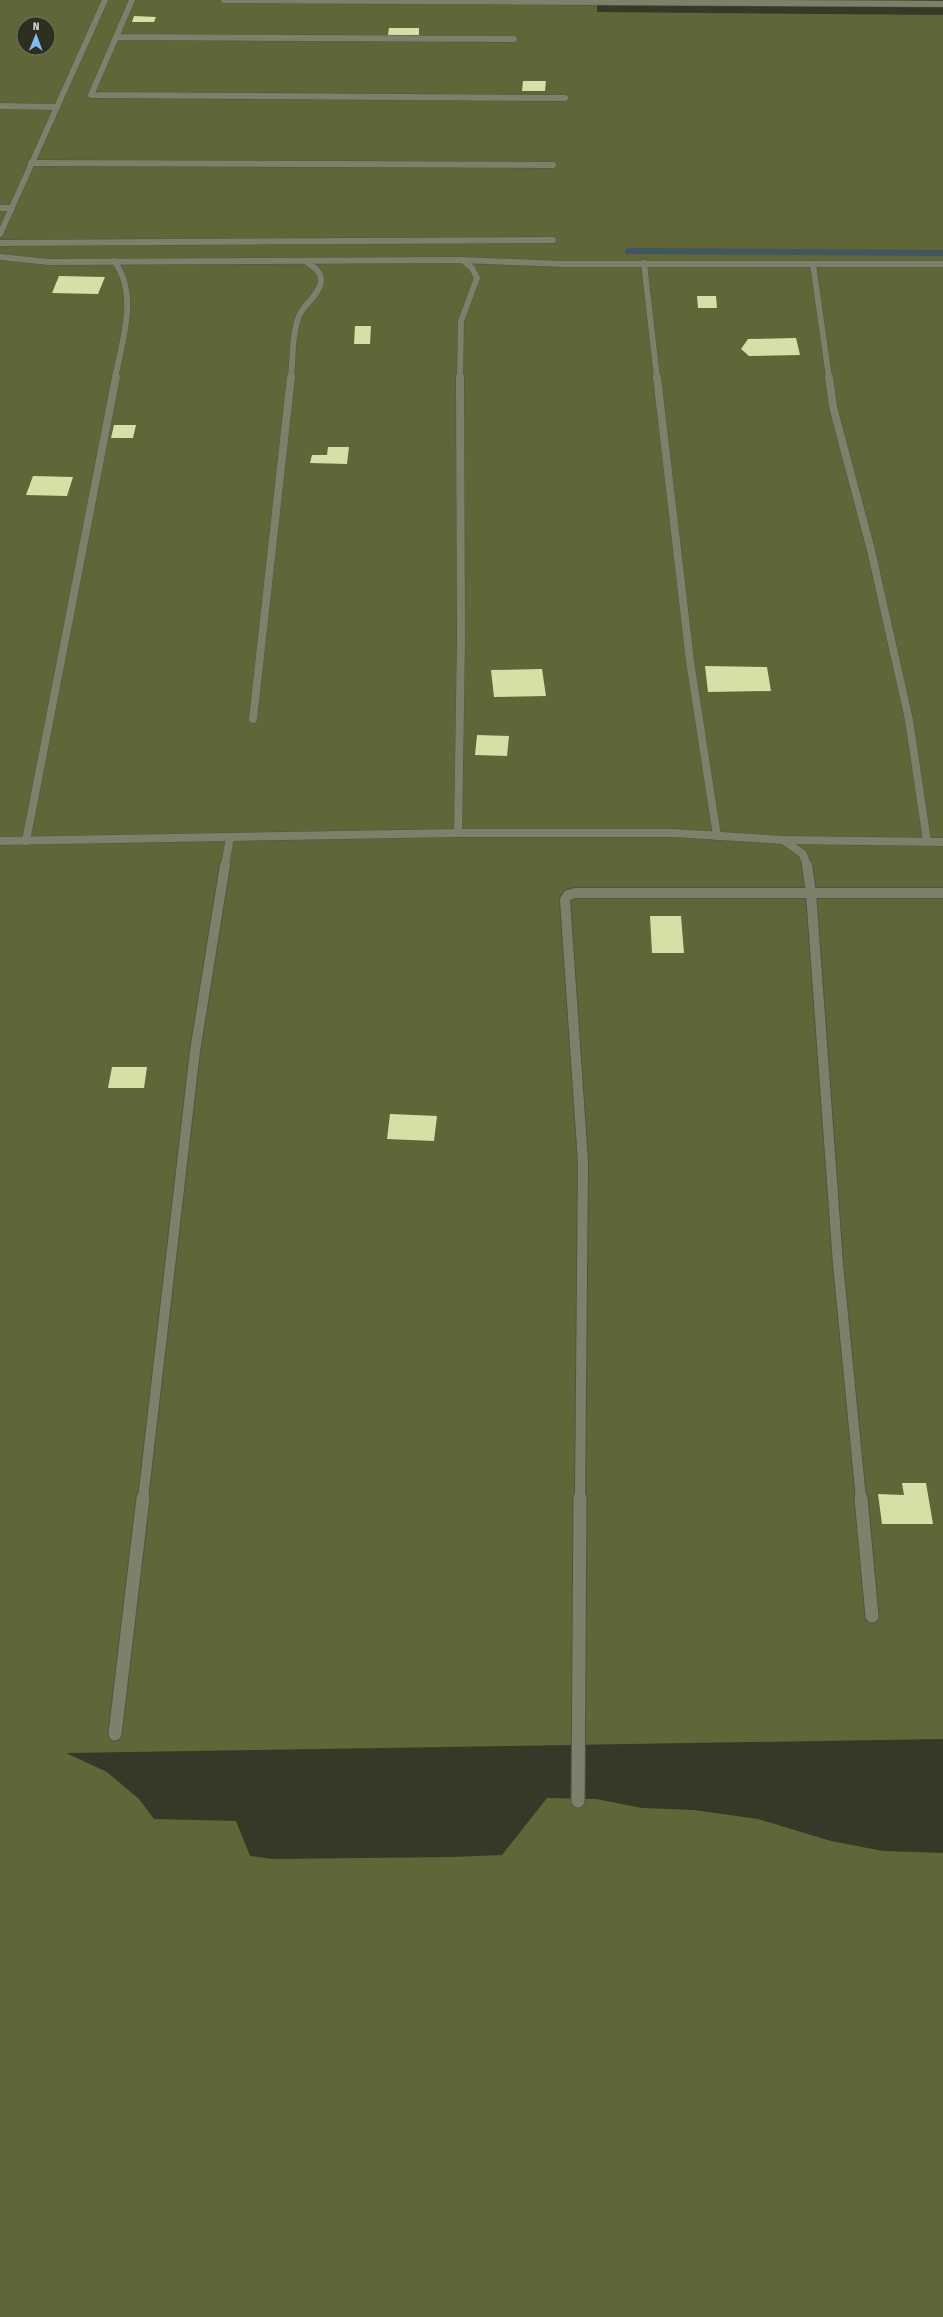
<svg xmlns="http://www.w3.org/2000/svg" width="943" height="2317" font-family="'Fira Sans Condensed',sans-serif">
	<rect width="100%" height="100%" fill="#363927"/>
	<path fill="#606638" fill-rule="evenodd" d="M0,0H597V12L943,15V1739L66,1753L107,1772L139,1799L154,1819L236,1821L250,1856L273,1859L453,1857L502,1855L547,1798L596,1799L642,1808L694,1810L758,1819L831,1841L883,1851L943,1853V2317H0ZM24,24H48V48H24Z"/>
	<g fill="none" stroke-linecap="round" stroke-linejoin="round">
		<path stroke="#415564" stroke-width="6" d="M628,251L943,253"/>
	</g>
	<path fill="#d6dfa5" d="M134,16L156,17L154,22H132Z
		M389,28H419V35H388Z
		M523,81H546L545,91H522Z
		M59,276L105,277L98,294L52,293Z
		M697,296H716L717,308H698Z
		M355,326H371L370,344H354Z
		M796,338L800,355L749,356L741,349L748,339Z
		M114,425H136L133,438H111Z
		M328,447H349L347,464L310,463L312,455H327Z
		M33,476L73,477L67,496L26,495Z
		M705,666L767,667L771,691L708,692Z
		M542,669L546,696L494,697L491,670Z
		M477,735L509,736L507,756L475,755Z
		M650,916H681L684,953H652Z
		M112,1067H147L144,1088H108Z
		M390,1114L437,1116L434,1141L387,1139Z
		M902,1483H926L933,1524H882L878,1494L904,1495Z"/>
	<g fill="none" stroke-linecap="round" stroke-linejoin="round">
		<g stroke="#525445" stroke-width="7">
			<path id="lane-far3" d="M132,0L91,95L565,98
				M116,37L514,39
				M0,106L55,107
				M31,163L553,165
				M0,208H12
				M0,243L553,240
				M114,261C139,293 122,342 115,378
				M644,263L657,378
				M813,264L829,378
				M291,378C293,358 292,334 299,316C304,304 319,295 321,282C323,272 312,266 305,261
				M460,378L461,321L477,278L472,268L462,260"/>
		</g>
		<g stroke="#525445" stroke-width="9">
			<path id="lane-far2" d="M657,377L690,661L717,836
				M829,377L833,407L871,550L909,720L927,841
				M253,719L291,377
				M458,833L461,639L460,377
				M783,840L943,842
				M26,841L116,377
				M225,866L230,837"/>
		</g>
		<g stroke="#525445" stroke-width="12">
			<path id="lane-far1" d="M143,1499L195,1051L225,865
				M580,1499L583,1162L565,900L568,895L575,893H811L838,1264L861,1499"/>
		</g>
		<g stroke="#525445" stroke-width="15">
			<path id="lane" d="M861,1498L872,1616
				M115,1734L143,1498
				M578,1801L580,1498"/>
		</g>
		<g stroke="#525445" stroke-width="7">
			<path id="street-far2" d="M224,0L943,4
				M0,234L105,0
				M0,257L49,262L462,260L563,264H943"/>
		</g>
		<g stroke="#525445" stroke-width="9">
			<path id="street-far1" d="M0,841L458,833H674L783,840L803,854L807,866"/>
		</g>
		<g stroke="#525445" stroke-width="12">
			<path id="street" d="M807,865L811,893H943"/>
		</g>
		<use href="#lane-far3" stroke="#7d816c" stroke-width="6"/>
		<use href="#lane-far2" stroke="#7d816c" stroke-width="8"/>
		<use href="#lane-far1" stroke="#7d816c" stroke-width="10"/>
		<use href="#lane" stroke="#7d816c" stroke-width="13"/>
		<use href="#street-far2" stroke="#7d816c" stroke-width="6"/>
		<use href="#street-far1" stroke="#7d816c" stroke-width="8"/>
		<use href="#street" stroke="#7d816c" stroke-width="10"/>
	</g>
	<g transform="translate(36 36) rotate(1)"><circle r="19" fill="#2c2f1d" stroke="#717465"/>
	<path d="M0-3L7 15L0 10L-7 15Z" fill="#7fbdfa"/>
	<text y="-6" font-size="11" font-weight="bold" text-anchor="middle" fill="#d9dbd0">N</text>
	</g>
</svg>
